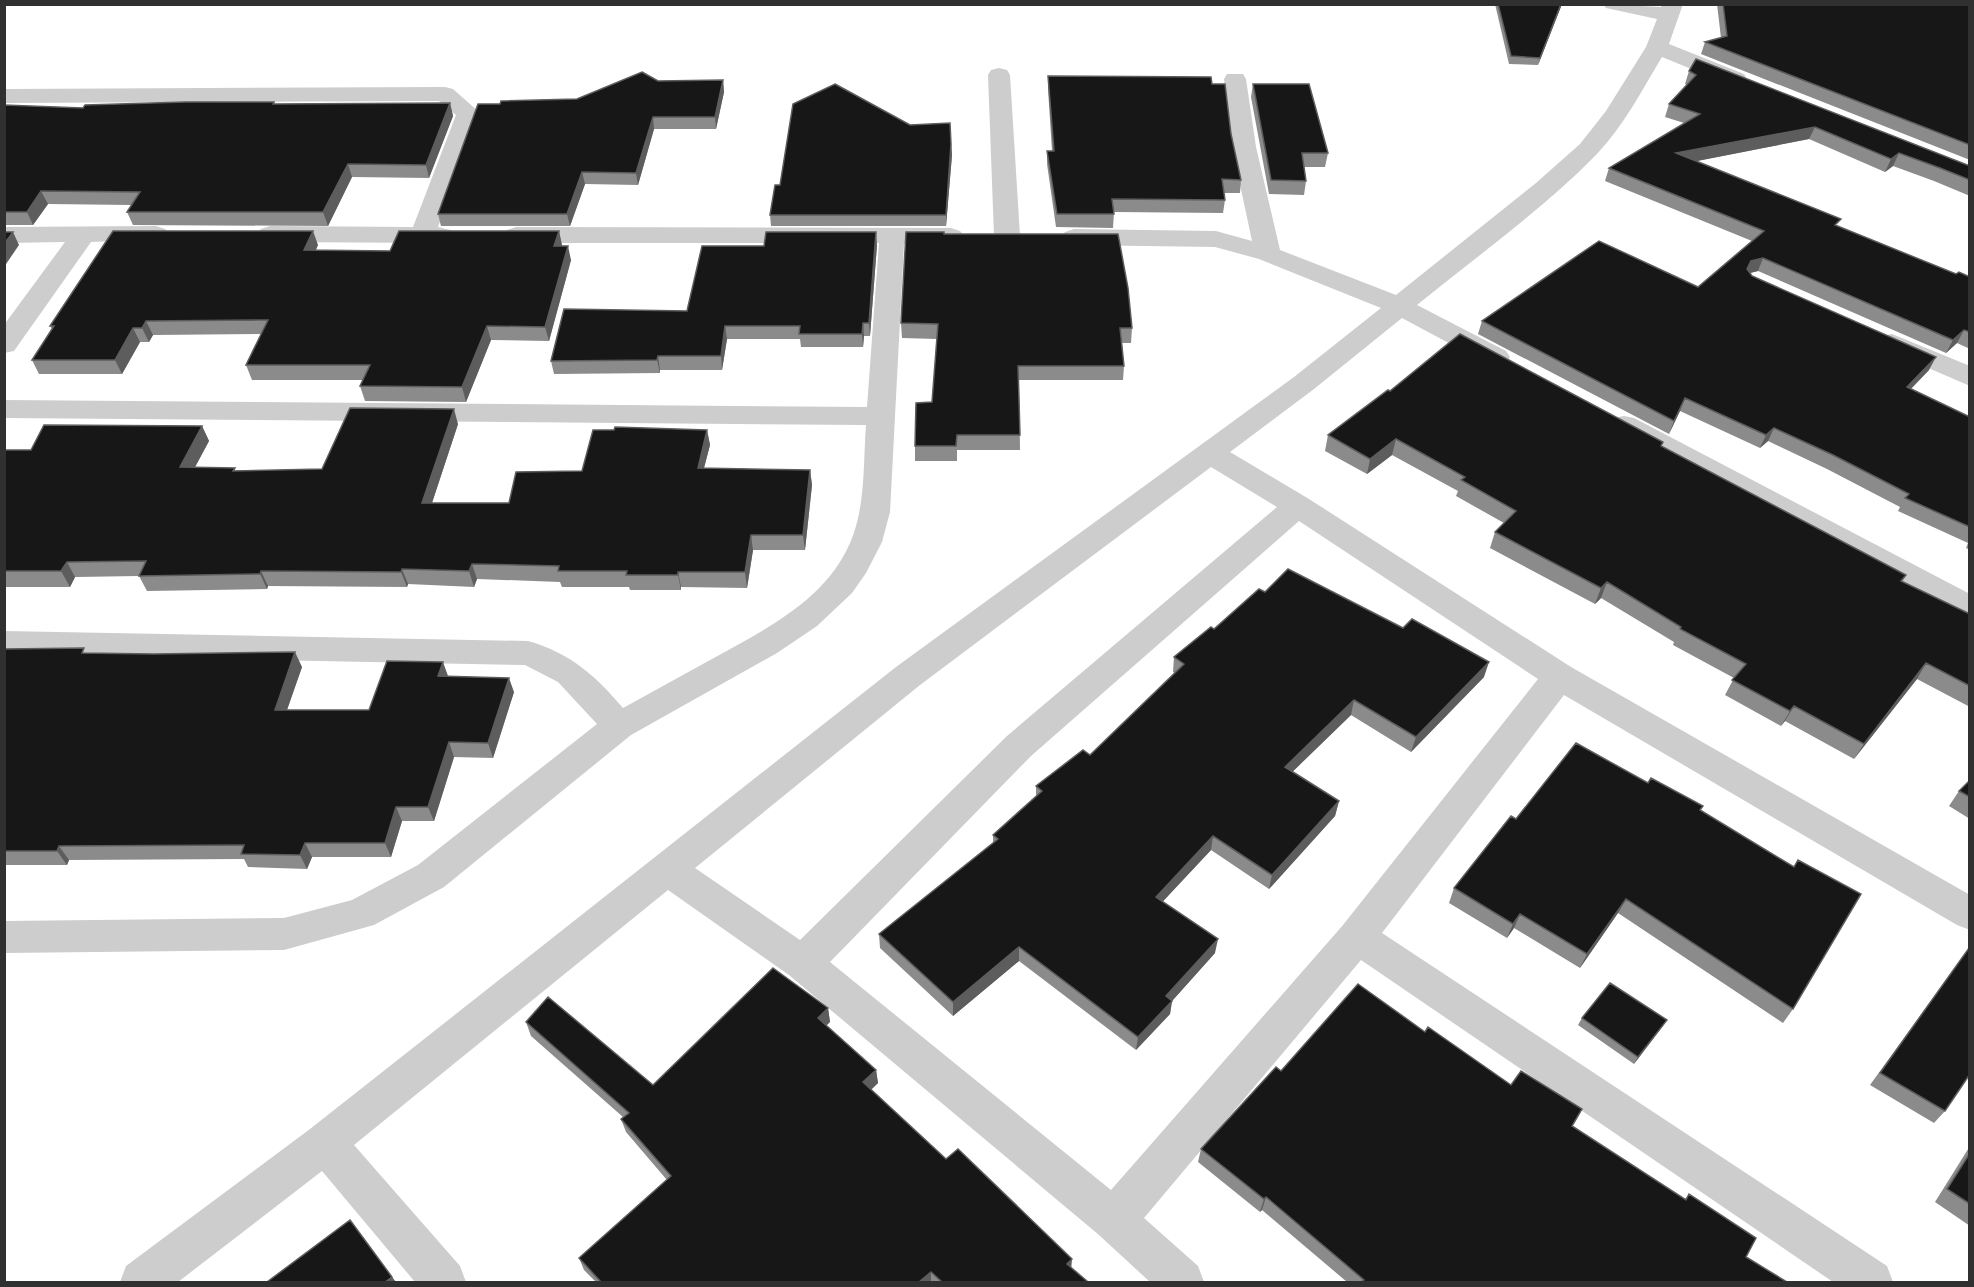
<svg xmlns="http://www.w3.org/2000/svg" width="1974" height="1287" font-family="'DM Sans',sans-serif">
	<rect width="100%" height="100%" fill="#fff"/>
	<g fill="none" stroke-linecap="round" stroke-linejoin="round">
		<path fill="#cdcdcd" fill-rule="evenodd" d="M1603,4L1661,7L1662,4H1683L1669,44L1744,74L1747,79L1744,84H1728L1662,57C1642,90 1623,127 1596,155C1542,210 1477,256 1417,305L1506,351L1510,357L1506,363L1496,365L1486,363L1402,318L1314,389L1230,452L1309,499L1571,667L1970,895V930L1957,925L1564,695L1382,933L1887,1266L1893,1282H1833L1361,960L1144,1218L1198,1266L1204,1282H1150L1099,1235L789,975L668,890L354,1145L460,1266L466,1282H415L322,1171L178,1282H120L126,1266L310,1129L896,667L1294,377L1381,308L1259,259L1215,247L1074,245L1065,242L1061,237L1065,232L1074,229L1216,231L1252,241L1232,147L1224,79L1227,74H1243L1246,79L1256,147L1280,250L1396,295L1536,183L1580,144L1606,111L1646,47L1657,19L1606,8ZM1211,467L1277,507L1007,736L800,940L695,868L920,685ZM1299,521L1538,679L1343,925L1111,1190L830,962L1031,756Z
			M999,68L1007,70L1010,75L1020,236L1016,241L1007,244L998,241L994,236L988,75L991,70Z
			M445,87L453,89L480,113L438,227L450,230L454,235L450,240L441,243L270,242L261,239L257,234L261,229L270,226L413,227L456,115L439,101L4,103V89Z
			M156,226L165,229L169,234L165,239L91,242L14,351L4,353V325L65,242L4,243V227Z
			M516,227L951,228L960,231L964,236L960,241L904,244L890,512L882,542L866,573L852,593L817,626L777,653L631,735L444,887L374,925L284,950L4,953V921L284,918L352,900L418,865L597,724L558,682L525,665L4,655V631L528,641C570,653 595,675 623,708C653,692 682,675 712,659C764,630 825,601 850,543C866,506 863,464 866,425L4,418V400L867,407L879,243H516L507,240L503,235L507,230Z
			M1892,334L1970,366V386L1882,348L1878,342L1882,336Z
			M1624,416L1634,418L1970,594V619L1959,616L1614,432L1610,425L1614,418Z"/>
	</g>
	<path fill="#8b8b8b" d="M1495,4H1562L1538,65L1509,64Z
		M1717,4H1970V160L1701,54L1705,42L1721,38Z
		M1689,71L1970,166V196L1934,181L1893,166L1885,172L1809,139L1696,161L1838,226L1956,274L1970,277V349L1957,343L1946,353L1758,271L1750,273L1752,276L1929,370L1911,389L1970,417V550L1966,548L1968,543L1898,511L1900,507L1827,469L1768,441L1760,448L1680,411L1669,434L1478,334L1482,321L1698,287L1752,241L1605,181L1609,168L1684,123L1665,117L1669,104L1687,85L1685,84Z
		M1048,76L1212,84L1231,134L1241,180L1240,193H1224L1225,200L1223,213L1114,212L1113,228L1056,227L1047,164V151H1052L1048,89Z
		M723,80L724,92L716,129H654L638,185L585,184L570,226H441L438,214L500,104L577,99L658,81Z
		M1253,84L1328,153L1325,167H1304L1306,181L1304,195L1269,194L1251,97Z
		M274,102L275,104L450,103L453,116L429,178L352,177L328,226L133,225L127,212L132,205L48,204L33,225H4V105L83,108Z
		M910,125L951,144L952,155L946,226H771L770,215L780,185Z
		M559,231L562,246L571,260L549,341L491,340L466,402L365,401L360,386L363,380H252L246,365L261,334L153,335L149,342H140L122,374H39L32,360L52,329L50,326L318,245L316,250L390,251Z
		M944,234L1132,328L1131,343H1122L1124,366L1123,380H1019L1020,450H957V461H915V446L932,402L937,339L902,338L901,323Z
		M877,245L870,336H864L863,347H801L800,339H727L722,370H660V373L554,374L551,361L687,311Z
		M1390,391L1662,446L1906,575L1902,582L1970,614V707L1917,679L1854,759L1785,721L1781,726L1725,695L1734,678L1673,645L1674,642L1601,598L1595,604L1490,548L1495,532L1504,523L1456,496L1458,491L1392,455L1367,474L1325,451L1328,435Z
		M458,424L432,503H509L582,471L707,430L710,445L704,468L810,470L812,485L805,550H753L747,588L681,587V590H630L629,587H562L560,582L477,579L474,587L408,584L407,587L268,586L267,589L147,591L139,576L75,577L70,587H4V450H31L202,426L209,441L195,467L237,471L322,469Z
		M1265,592L1484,677L1411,752L1351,715L1292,772L1339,801L1335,816L1269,889L1211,850L1162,902L1215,953L1172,1001L1170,1014L1136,1050L1019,961L953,1016L880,948L879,934L993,843V835L1036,797V786L1090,755L1175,673L1173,672L1174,657Z
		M4,649L87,653L302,667L287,710H369L448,677L514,692L493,758L454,757L434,821H402L391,857H312L307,869L248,867L244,859L69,860L67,865H4Z
		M1970,780V819L1949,806L1959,791Z
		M1648,783L1703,806L1700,810L1793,1009L1783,1023L1618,913L1580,968L1514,928L1507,938L1449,903L1454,888L1516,819Z
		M1969,948L1945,1111L1934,1123L1870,1085Z
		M828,1008L830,1022L826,1025L876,1070L878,1083L871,1090L946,1159L1088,1282H596L584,1270L579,1258L667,1180L626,1132L621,1119L623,1117L531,1036L526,1022L653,1085Z
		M1582,1018L1662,1027L1634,1064L1578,1025Z
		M1425,1032L1685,1199L1689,1194L1746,1257L1787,1282H1347L1262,1210L1260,1212L1198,1162L1201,1149L1281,1071Z
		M1970,1146V1226L1935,1202Z"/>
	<path fill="#5d5d5d" d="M1561,4H1562L1538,65L1540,58Z
		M723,80L724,92L716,129L715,117Z
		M450,103L453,116L429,178L426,165Z
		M653,117L654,129L638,185L636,173Z
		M1815,127L1809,139L1672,166L1676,153Z
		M951,144L952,155L946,226V215Z
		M1899,153L1893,166L1885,172L1891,159Z
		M348,164L352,177L328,226L323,212Z
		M582,172L585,184L570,226L567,214Z
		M41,191L48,204L33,225L27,212Z
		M313,231L318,245L309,264L304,250Z
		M559,231L562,245L557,260L554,246Z
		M13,232L19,245L4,267V244Z
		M876,232L877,245L870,336L869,323Z
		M568,246L571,260L549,341L545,327Z
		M1763,258L1758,271L1746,274L1742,282L1751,261Z
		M146,321L153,335L149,342L142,328Z
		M863,323L864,336L863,347L862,334Z
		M487,326L491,340L466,402L462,387Z
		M725,326L727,339L722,370L721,356Z
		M133,328L140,342L122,374L115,360Z
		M1964,330L1957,343L1946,353L1953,340Z
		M658,356L660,370V373L657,360Z
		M1936,357L1929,370L1900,400L1907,387Z
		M1685,398L1680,411L1669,434L1674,421Z
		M454,409L458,424L427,518L422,503Z
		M202,426L209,441L187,482L180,467Z
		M1774,428L1768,441L1760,448L1766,435Z
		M707,430L710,445L700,483L698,468Z
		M1396,439L1392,455L1367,474L1370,459Z
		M810,470L812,485L805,550L803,535Z
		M751,535L753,550L747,588L745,572Z
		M67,562L75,577L70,587L61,571Z
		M472,564L477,579L474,587L469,571Z
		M402,569L408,584L407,587L401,572Z
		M261,571L268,586L267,589L260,574Z
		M678,572L681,587V590L678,575Z
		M1607,582L1601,598L1595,604L1601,588Z
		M295,652L302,667L282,724L275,710Z
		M443,662L448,676H438Z
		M1489,662L1484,677L1411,752L1416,737Z
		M1926,663L1917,679L1854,759L1864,744Z
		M509,678L514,692L493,758L488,743Z
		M1354,700L1351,715L1282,782L1285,767Z
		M1794,706L1785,721L1781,726L1790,711Z
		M449,742L454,757L434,821L428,807Z
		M1339,801L1335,816L1269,889L1272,875Z
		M396,807L402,821L391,857L385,843Z
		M1213,836L1211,850L1154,911L1156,897Z
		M305,843L312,857L307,869L300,855Z
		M59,846L69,860L67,865L57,851Z
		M1626,899L1618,913L1580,968L1587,954Z
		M1520,914L1514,928L1507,938L1513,924Z
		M1218,939L1215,953L1164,1010L1166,996Z
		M1019,947V961L953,1016V1002Z
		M1172,1001L1170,1014L1136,1050L1138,1037Z
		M828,1008L830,1022L820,1032L818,1018Z
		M1667,1020L1662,1027L1634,1064L1638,1057Z
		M876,1070L878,1083L865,1095L863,1082Z
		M1266,1197L1262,1210L1260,1212L1264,1199Z
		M1072,1259L1071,1271L1067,1264Z
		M931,1272V1282H919Z
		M392,1277L396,1282H385Z"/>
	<path fill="#171717" stroke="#5d5d5d" stroke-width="1.5" d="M1498,4H1561L1540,58L1511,56Z
		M1723,4H1970V145L1705,42L1727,36Z
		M1696,59L1970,166V180L1940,168L1899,153L1891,159L1815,127L1676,153L1841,219L1835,225L1956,274L1959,272L1970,277V332L1964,330L1953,340L1763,258L1751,261L1747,269L1752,276L1936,357L1907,387L1970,417V527L1905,498L1909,494L1833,455L1774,428L1766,435L1685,398L1674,421L1482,321L1599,241L1698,287L1764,231L1609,168L1700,114L1669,104L1696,75L1689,71Z
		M642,72L658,81L723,80L715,117H653L636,173L582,172L567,214H438L478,104H500L501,101L577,99Z
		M1048,76L1211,77L1212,84H1225L1231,134L1241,180L1222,179L1225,200L1112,199L1114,214H1057L1047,151H1054Z
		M835,84L910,125L950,123L951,144L946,215H770L775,185H780L793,104Z
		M1253,84H1309L1328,153H1302L1306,181L1271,180Z
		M186,102H274L273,104L450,103L426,165L348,164L323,212H127L140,192L41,191L27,212H4V105L83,108L85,105Z
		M113,231H313L304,250L390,251L399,231H559L554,246H568L545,327L487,326L462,387L360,386L370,365H246L268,320L146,321L142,328H133L115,360H32L54,326H50Z
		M4,232H13L4,244Z
		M766,232H876L869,323H863L862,334H799L800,326H725L721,356H658L657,360L551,361L564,309L687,311L702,246H764Z
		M906,232H944V234H1118L1128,288L1132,328H1120L1124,366H1018L1020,435H957L956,446H915L916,403L932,402L938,324L901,323Z
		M1460,334L1663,442L1661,446L1906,575L1901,581L1970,614V686L1926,663L1864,744L1794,706L1790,711L1732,680L1746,664L1680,629L1681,627L1607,582L1601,588L1495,532L1516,511L1461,480L1465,477L1396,439L1370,459L1328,435L1388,390L1390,391Z
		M350,408L454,409L422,503H509L516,472L582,471L593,430H614L615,427L707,430L698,468L810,470L803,535H751L745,572H678V575H626L627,571H558L559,566L472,564L469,571L402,569L401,572L261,571L260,574L139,576L146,561L67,562L61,571H4V450H31L44,425L202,426L180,467L235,468L233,471L322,469Z
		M1288,569L1403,628L1412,619L1489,662L1416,737L1354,700L1285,767L1339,801L1272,875L1213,836L1156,897L1218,939L1166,996L1172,1001L1138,1037L1019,947L953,1002L879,934L998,839L993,835L1042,791L1036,786L1083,750L1090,755L1184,664L1174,657L1211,627L1214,629L1259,589L1265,592Z
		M84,648L82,653L154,654L295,652L275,710H369L387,661L443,662L438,676L509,678L488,743L449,742L428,807H396L385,843H305L300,855L241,854L244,845L59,846L57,851H4V649Z
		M1576,743L1648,783L1651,778L1703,806L1700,810L1794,867L1798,860L1861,894L1793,1009L1626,899L1587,954L1520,914L1513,924L1454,888L1511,816L1516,819Z
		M1970,780V797L1959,791Z
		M1969,948L1970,1074L1945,1111L1880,1073Z
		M773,968L828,1008L818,1018L876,1070L863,1082L946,1159L958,1149L1072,1259L1067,1264L1088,1282H942L931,1272L919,1282H601L579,1258L671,1176L621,1119L629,1113L526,1022L548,997L653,1085Z
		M1610,983L1667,1020L1638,1057L1582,1018Z
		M1358,984L1425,1032L1428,1027L1511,1085L1521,1071L1582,1109L1572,1126L1686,1200L1689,1194L1756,1238L1746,1257L1787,1282H1361L1364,1280L1266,1197L1264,1199L1201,1149L1276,1067L1281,1071Z
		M1970,1153V1204L1947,1189Z
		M350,1220L392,1277L385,1282H267Z"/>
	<rect width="1974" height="1287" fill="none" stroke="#303030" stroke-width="12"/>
</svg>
